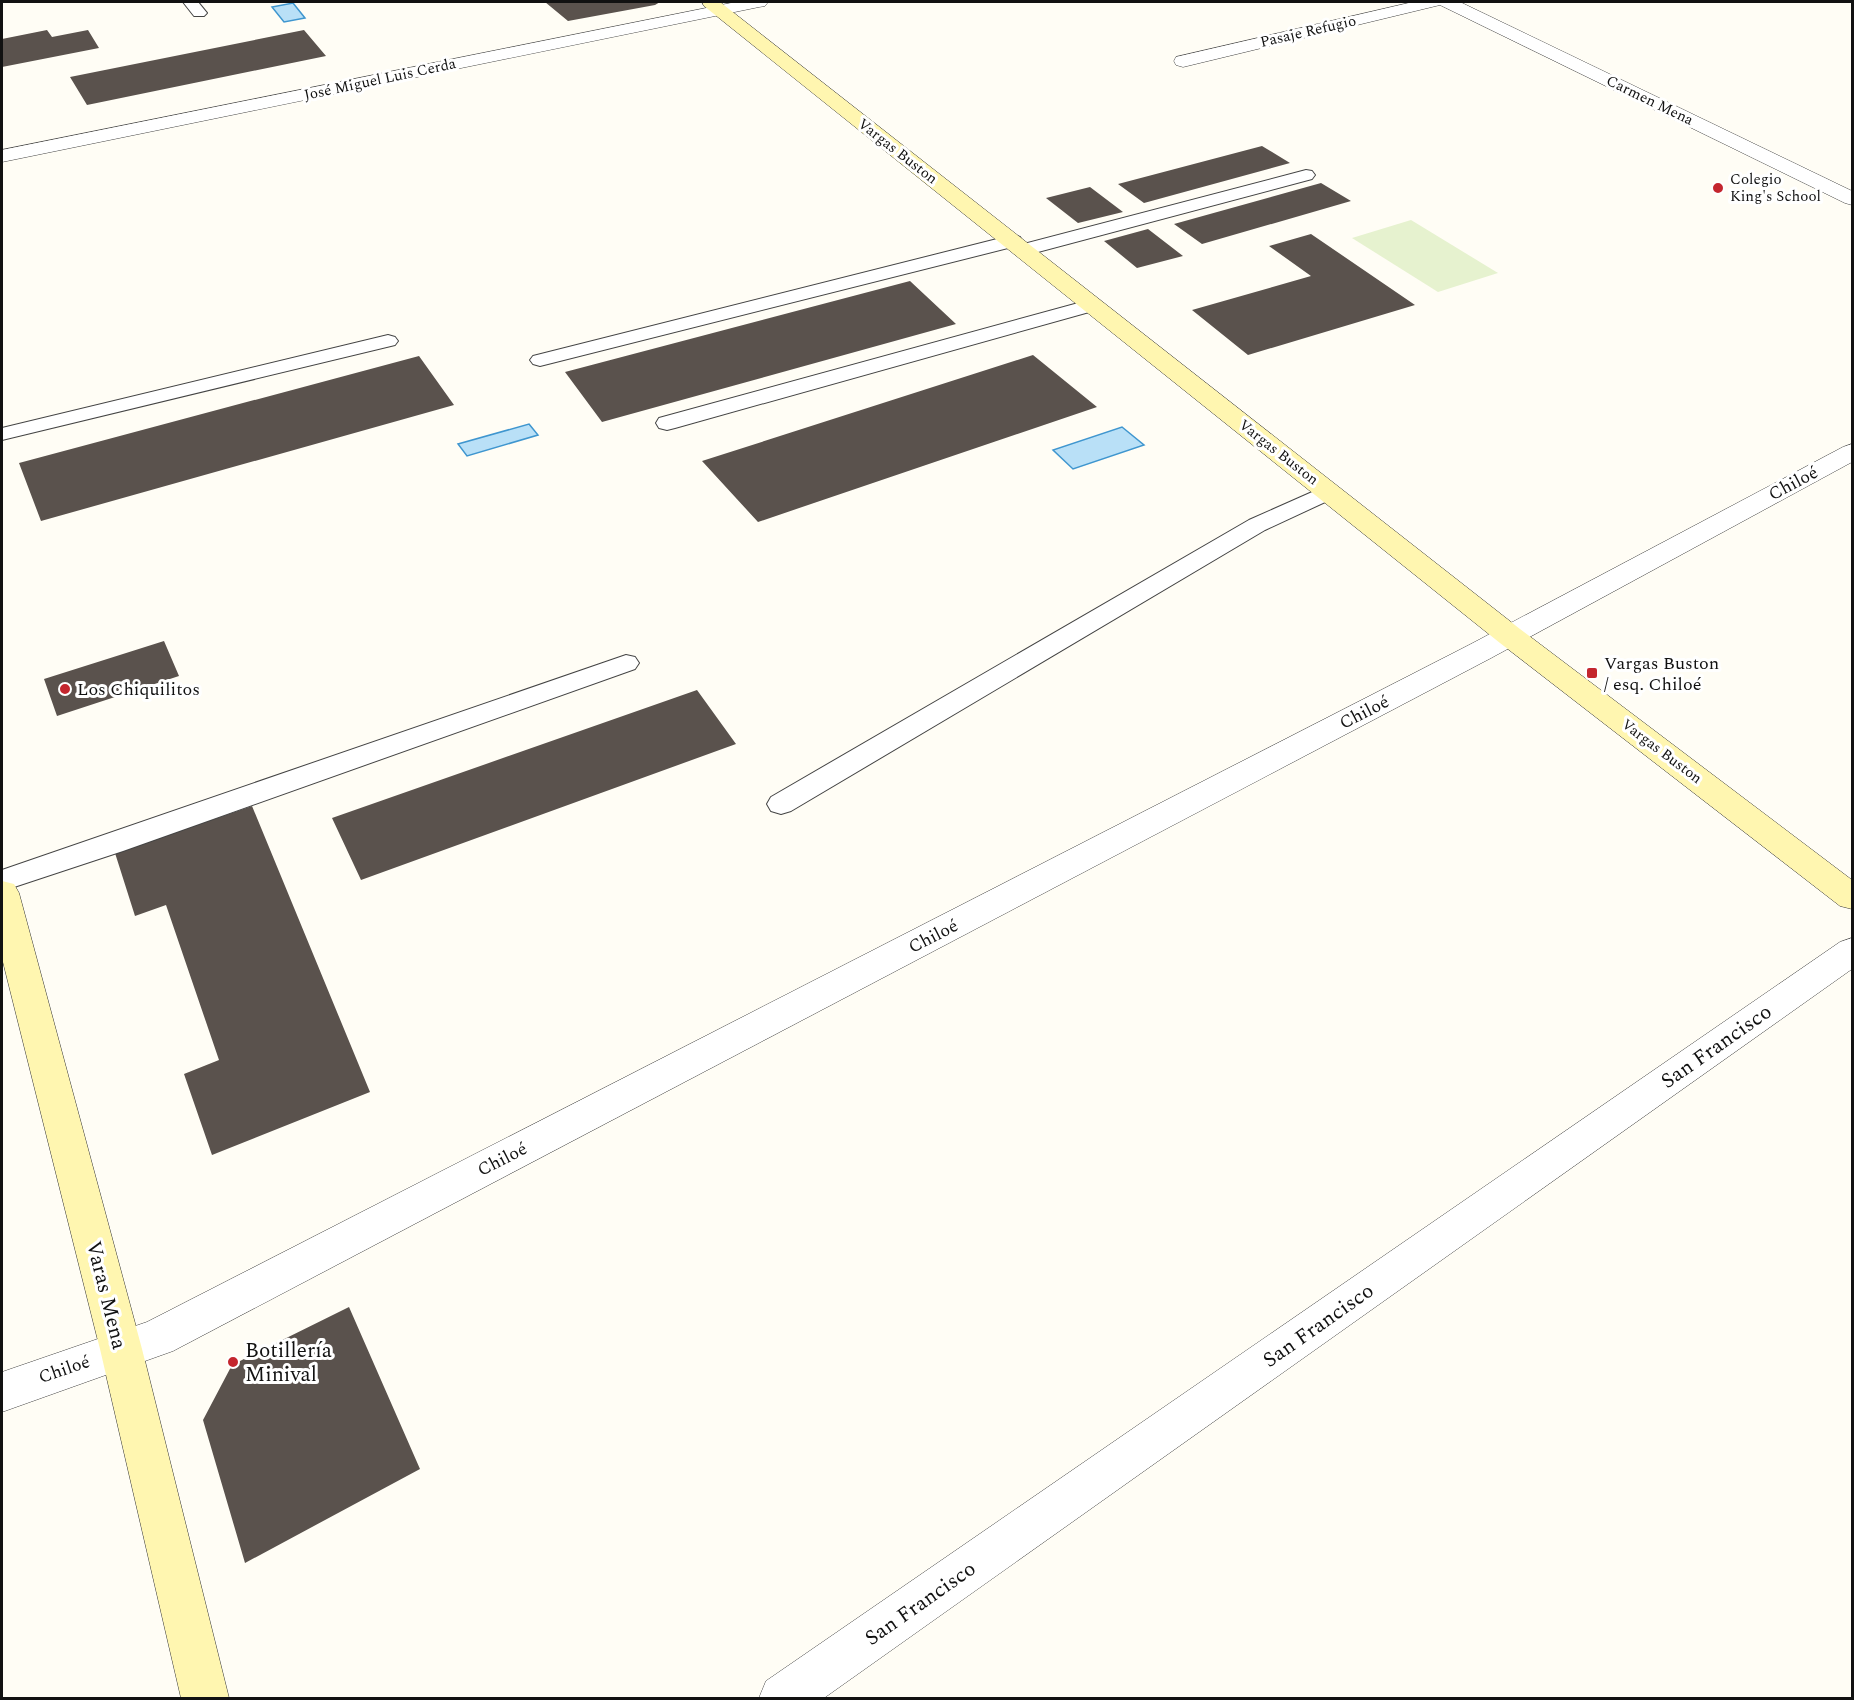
<svg xmlns="http://www.w3.org/2000/svg" width="1854" height="1700" font-family="Spectral,serif">
	<rect width="100%" height="100%" fill="#fffdf5"/>
	<path fill="#e6f2cf" d="M1411,220L1498,273L1438,292L1352,238Z"/>
	<path fill="#b9e0f7" stroke="#3f96cf" stroke-width="1.5" d="M293,3L305,18L284,22L272,7Z
		M529,424L538,435L467,456L458,444Z
		M1122,427L1144,445L1073,469L1053,450Z"/>
	<path fill="#5a524d" d="M545,2H660L655,5L568,21Z
		M47,30L52,37L88,30L99,48L2,67V39Z
		M304,30L326,56L87,105L70,77Z
		M1262,146L1290,163L1144,203L1118,184Z
		M1321,183L1351,201L1202,244L1174,224Z
		M1090,187L1123,212L1078,223L1046,198Z
		M1148,229L1183,256L1137,268L1104,241Z
		M1311,234L1415,305L1248,355L1192,310L1311,276L1269,246Z
		M910,281L956,324L602,422L565,372Z
		M1033,355L1097,407L758,522L702,461Z
		M419,356L454,405L41,521L19,463Z
		M164,641L179,676L57,716L44,679Z
		M697,690L736,744L361,880L332,818Z
		M252,806L370,1092L212,1155L184,1074L219,1060L166,905L135,916L115,853Z
		M349,1307L420,1469L245,1563L203,1420L232,1365Z"/>
	<g fill="none" stroke-linecap="round" stroke-linejoin="round">
		<g stroke="#444" stroke-width="2">
			<path id="lane" d="M183,2H198L207,13L204,16H194Z
				M1306,170L1312,171L1315,175L1312,179L1023,256L1016,254L1013,250L1016,246Z
				M1013,235L1020,237L1022,241L1020,245L540,366L533,364L530,360L533,356Z
				M1093,299L1100,301L1103,305L1100,309L675,428L667,430L659,428L656,423L659,418Z
				M388,335L395,337L398,341L395,345L2,440V428Z
				M1328,485L1336,487L1339,492L1336,497L1265,530L791,811L781,814L771,811L767,804L771,797L1249,520Z
				M626,655L635,657L639,663L635,669L123,851L2,891V870Z"/>
		</g>
		<g stroke="#444" stroke-width="1">
			<path id="street" d="M736,2H768L765,6L759,7L2,162V150Z
				M1413,2H1460L1852,191V205L1845,203L1440,5L1183,67L1176,65L1174,61L1176,57Z
				M1852,444V462L1491,658L173,1351L2,1412V1372L147,1322L1471,644L1843,447Z
				M1852,938V969L824,1698H759L766,1681L1840,942Z"/>
		</g>
		<g stroke="#333" stroke-width="1">
			<path id="secondary" d="M702,2H720L1520,629L1852,880V909L1840,906L1500,643L704,6Z
				M2,881L14,884L19,893L142,1349L229,1698H181L100,1349L2,958Z"/>
		</g>
		<use href="#lane" fill="#fff" fill-rule="evenodd"/>
		<use href="#street" fill="#fff" fill-rule="evenodd"/>
		<use href="#secondary" fill="#fff6b0" fill-rule="evenodd"/>
	</g>
	<g fill="#c4262e" stroke="#fff" stroke-width="2">
		<circle cx="1718" cy="188" r="6"/>
		<rect x="1586" y="667" width="12" height="12" rx="3"/>
		<circle cx="65" cy="689" r="6"/>
		<circle cx="233" cy="1362" r="6"/>
	</g>
	<g text-anchor="middle" stroke-width="6" stroke-linejoin="round" paint-order="stroke">
		<g font-size="15" fill="#111" stroke="#fff">
			<text transform="translate(1308 31) rotate(-13)" y="5">Pasaje Refugio</text>
			<text transform="translate(380 79) rotate(-12)" y="5">José Miguel Luis Cerda</text>
			<text transform="translate(1650 100) rotate(26)" y="5">Carmen Mena</text>
			<text transform="translate(898 151) rotate(38)" y="5">Vargas Buston</text>
			<text transform="translate(1279 452) rotate(38)" y="5">Vargas Buston</text>
			<text transform="translate(1662 751) rotate(37)" y="5">Vargas Buston</text>
		</g>
		<g font-size="15" fill="#111" stroke="#fff" text-anchor="start">
			<text x="1730" y="184">Colegio<tspan x="1730" dy="17">King's School</tspan></text>
		</g>
		<g font-size="18" fill="#111" stroke="#fff">
			<text transform="translate(1793 483) rotate(-28)" y="6">Chiloé</text>
			<text transform="translate(1364 712) rotate(-27)" y="6">Chiloé</text>
			<text transform="translate(933 936) rotate(-27)" y="6">Chiloé</text>
			<text transform="translate(502 1159) rotate(-27)" y="6">Chiloé</text>
			<text transform="translate(64 1369) rotate(-19)" y="6">Chiloé</text>
		</g>
		<g font-size="18" fill="#111" stroke="#fff" text-anchor="start">
			<text x="1604" y="669">Vargas Buston<tspan x="1604" dy="21">/ esq. Chiloé</tspan></text>
			<text x="77" y="695">Los Chiquilitos</text>
		</g>
		<g font-size="21" fill="#111" stroke="#fff">
			<text transform="translate(1716 1046) rotate(-35)" y="7">San Francisco</text>
			<text transform="translate(107 1295) rotate(76)" y="7">Varas Mena</text>
			<text transform="translate(1318 1325) rotate(-35)" y="7">San Francisco</text>
			<text transform="translate(920 1603) rotate(-35)" y="7">San Francisco</text>
		</g>
		<g font-size="21" fill="#111" stroke="#fff" text-anchor="start">
			<text x="245" y="1357">Botillería<tspan x="245" dy="24">Minival</tspan></text>
		</g>
	</g>
	<rect width="1854" height="1700" fill="none" stroke="#111111" stroke-width="6"/>
</svg>
